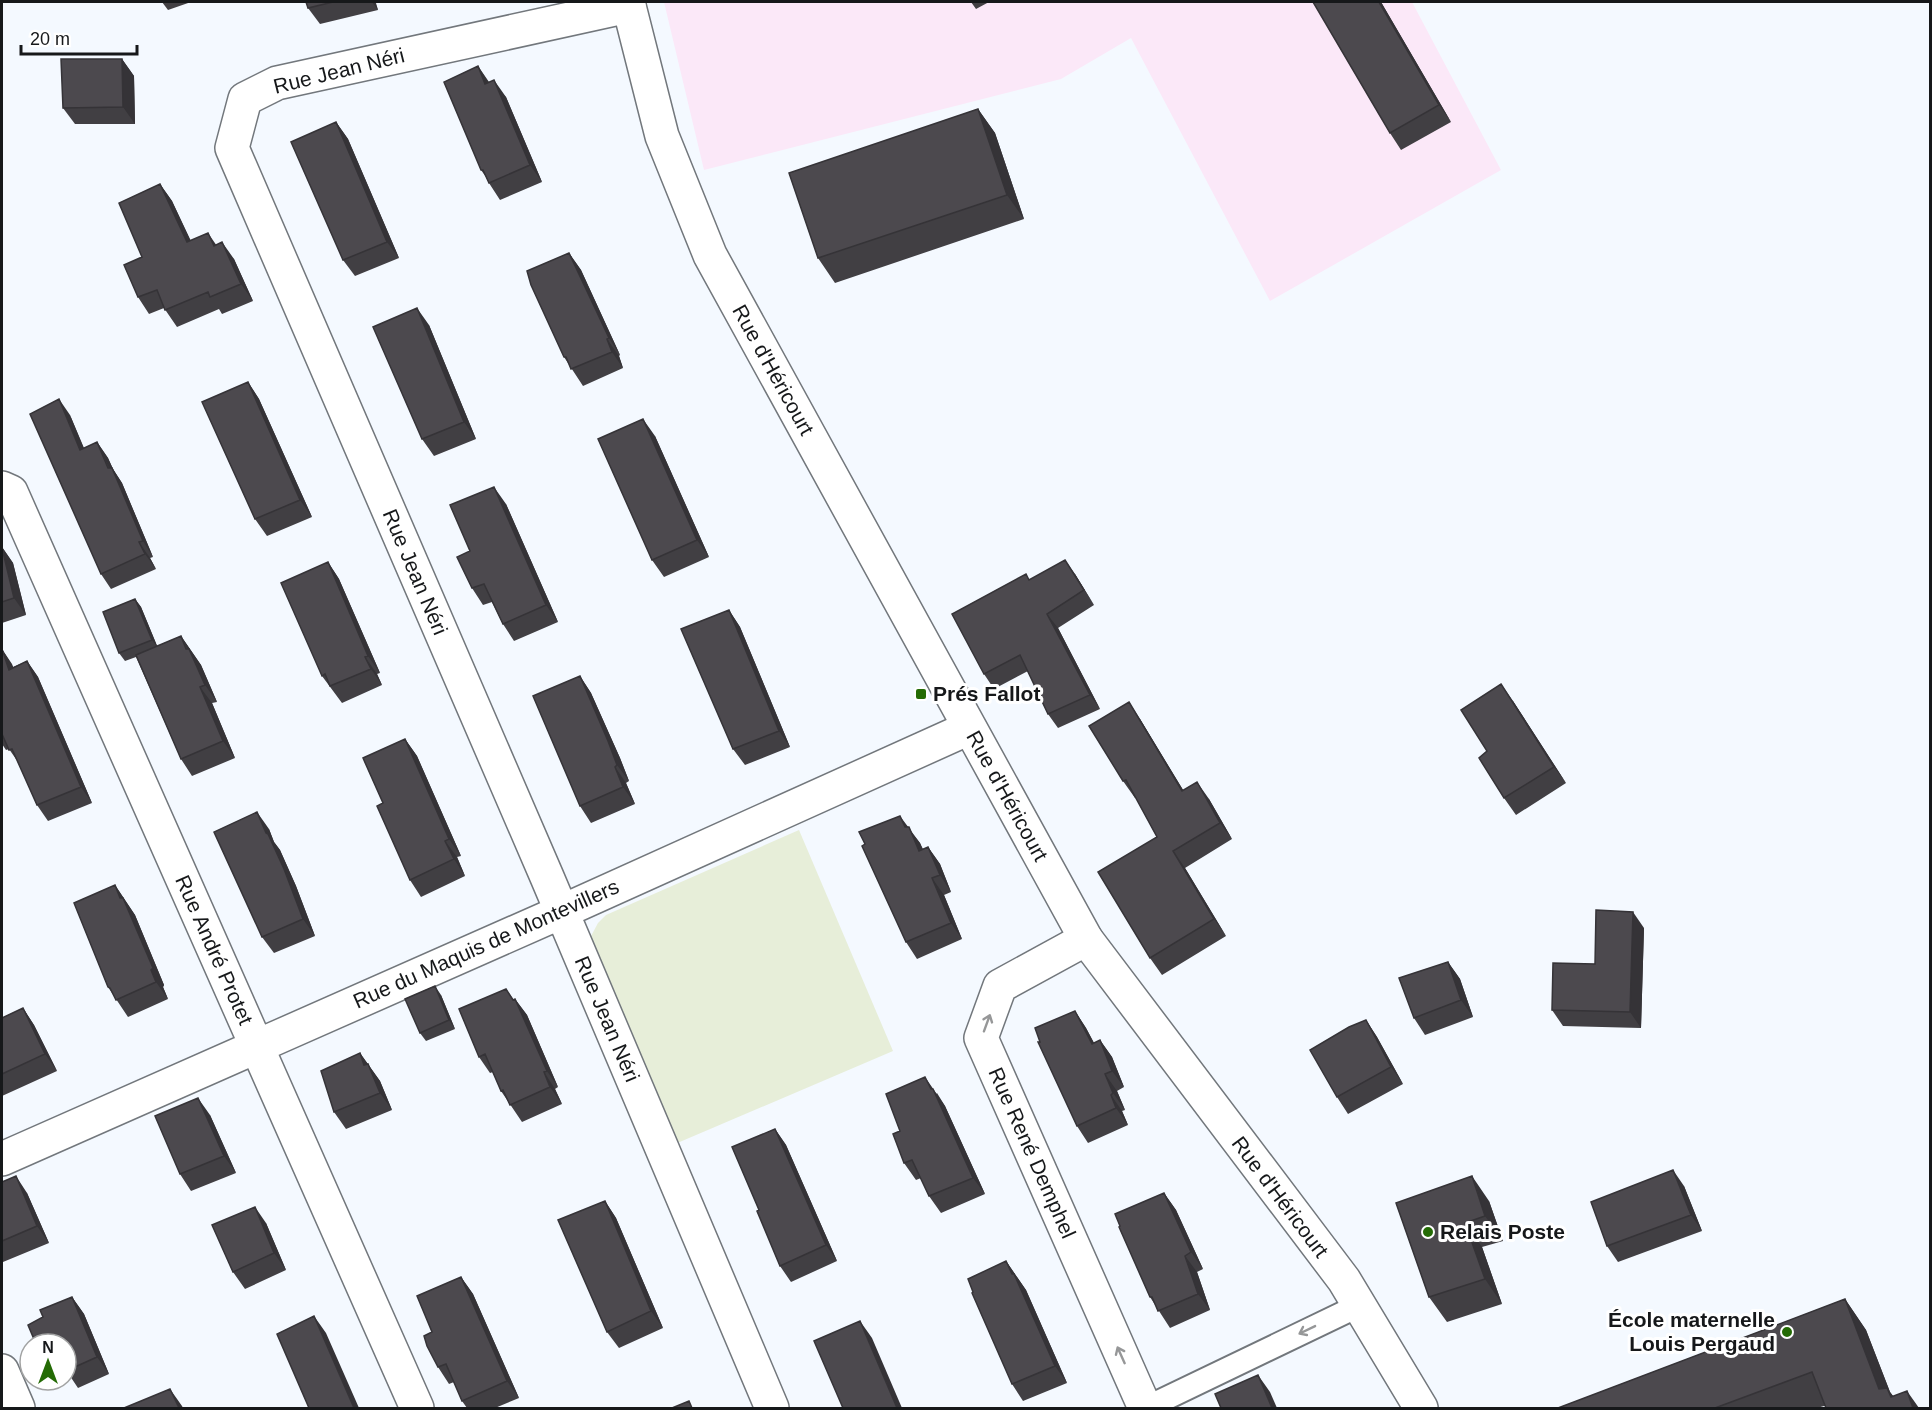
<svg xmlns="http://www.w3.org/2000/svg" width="1932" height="1410" font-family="Arial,sans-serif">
	<rect width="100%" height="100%" fill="#f4f9ff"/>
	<path fill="#fbe8f8" d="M664,2H1412L1501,170L1270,301L1131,38L1061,79L704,170Z"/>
	<path fill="#e7eed9" d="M799,830L893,1051L675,1144L590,938L598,923L606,915Z"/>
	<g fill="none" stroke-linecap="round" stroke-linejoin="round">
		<g stroke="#72777c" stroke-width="26">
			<path id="service" d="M1146,1408L1360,1305"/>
		</g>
		<g stroke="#72777c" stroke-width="36">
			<path id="minor" d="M629,6L277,83L245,99L232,148L547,877L772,1408
				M2,488L11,492L417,1408
				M1086,939L1000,986L981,1038L1145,1408
				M2,1159L561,912L969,728
				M2,1371L18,1408"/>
		</g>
		<g stroke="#72777c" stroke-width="36">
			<path id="tertiary" d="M628,2L662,136L710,255L1086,939L1344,1280L1421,1408"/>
		</g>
		<use href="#service" stroke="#fff" stroke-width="22"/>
		<use href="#minor" stroke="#fff" stroke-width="33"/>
		<use href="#tertiary" stroke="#fff" stroke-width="33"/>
	</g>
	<path fill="#413f43" d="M162,2H191L168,10Z
		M306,2H384L376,3L378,10L320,24L308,8Z
		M971,2H989L976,9Z
		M1381,2L1451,122L1401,150L1390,133Z
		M122,59L134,76L135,124H75L63,108Z
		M478,66L489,82L506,97L542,182L500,200L489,183L486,177L481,170Z
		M978,109L995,133L1024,219L835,283L818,258Z
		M336,122L348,139L399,258L355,276L343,260Z
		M160,184L172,201L190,240L216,245L234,259L253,301L222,314L219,309L177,327L164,308L149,314L138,297L142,257Z
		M569,253L581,270L620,355L619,356L623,368L583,386L564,357Z
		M429,325L476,439L434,456L422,439Z
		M248,382L259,399L312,517L267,536L255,519Z
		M70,415L84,448L97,442L108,458L113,469L122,483L153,557L150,558L156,569L111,589L101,574Z
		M655,436L709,557L664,577L652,560Z
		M506,504L558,622L514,641L503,624L492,602L483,605L472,588L470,551Z
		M2,547L13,563L26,615L2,623Z
		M328,562L339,579L380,673L377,674L382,685L342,703L322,676Z
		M1075,574L1094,605L1058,628L1100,709L1058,728L1048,714L1028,671L994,689L984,674L1030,580Z
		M135,599L141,607L157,646L181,636L201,665L217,702L212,703L235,758L192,776L181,759L136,657L125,661L119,653Z
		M729,610L740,627L790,747L745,765L733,749Z
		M2,649L13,667L27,661L38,677L92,803L48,821L37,805L18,762L9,749L6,750L2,744Z
		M580,676L591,693L620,758L629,781L626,783L635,804L591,823L580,806Z
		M1513,701L1566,783L1516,815L1504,798L1487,751Z
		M1140,719L1183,790L1209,799L1232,839L1185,868L1226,936L1162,975L1150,958L1157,837L1136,798H1135L1123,781Z
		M405,739L417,756L461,856L457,857L465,876L421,897L410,880L383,803Z
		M907,827L920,843L923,849L928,847L940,864L951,892L944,895L962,939L917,959L906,942Z
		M269,829L274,842L280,850L296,886L315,936L274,953L262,937Z
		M115,885L135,915L164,985L163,987L168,999L128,1017L108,987Z
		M1644,928L1641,1028L1563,1026L1552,1010L1595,964Z
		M1448,962L1460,979L1473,1017L1425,1035L1414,1018Z
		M441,995L455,1029L426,1041L420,1033Z
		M514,999H515L527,1015L558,1087L555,1089L562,1104L522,1122L501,1091L493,1072L490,1073L479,1057Z
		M23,1008L34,1025L57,1071L2,1096V1018Z
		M1075,1011L1086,1028L1094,1043L1100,1040L1112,1057L1124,1087L1117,1091L1125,1110L1122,1111L1128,1125L1088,1143L1077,1126L1040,1042Z
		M1366,1020L1377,1037L1403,1084L1348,1114L1337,1097Z
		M360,1053L380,1081L392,1110L346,1129L334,1112Z
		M937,1093L945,1106L985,1194L941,1213L929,1196L921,1178L916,1180L904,1163L900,1131Z
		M210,1115L236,1173L191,1191L180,1174Z
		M775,1129L786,1145L837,1261L791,1282L780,1266L759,1210Z
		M2,1182L27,1193L49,1243L3,1262L2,1259Z
		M1684,1186L1702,1231L1618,1262L1607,1246Z
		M1164,1193L1176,1210L1203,1269L1197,1272L1210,1310L1170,1328L1150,1297Z
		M605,1201L616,1218L663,1328L619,1348L607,1332Z
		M1489,1201L1503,1241L1482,1247L1502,1304L1447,1322L1429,1297L1396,1203Z
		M266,1223L286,1270L245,1289L233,1272Z
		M1006,1261L1026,1290L1067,1383L1023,1401L1012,1384Z
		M461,1277L473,1294L519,1398L495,1408H467L462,1401L454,1382L449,1384L438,1367L432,1332Z
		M72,1297L84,1314L109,1374L78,1388L66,1370L43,1317Z
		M1845,1299L1866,1330L1890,1392L1893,1396L1919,1408L1824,1406L1817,1408H1558Z"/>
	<path fill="#353337" d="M372,2H375L378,10Z
		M1379,2H1381L1451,122L1439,105Z
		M122,59L134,76L135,124L123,107Z
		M478,66L489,83L485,84Z
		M494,80L506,97L542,182L530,165Z
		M978,109L995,133L1024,219L1007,195Z
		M336,122L348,139L399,258L387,242Z
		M160,184L172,201L199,258L187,242Z
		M208,233L219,249L214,246Z
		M222,242L234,259L253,301L241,284Z
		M569,253L581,270L620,355L609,338Z
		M417,308L429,325L476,439L464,422Z
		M607,339L619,356L623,368L612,352Z
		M248,382L259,399L312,517L300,500Z
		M59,399L70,415L91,466L80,450Z
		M643,419L655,436L709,557L697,540Z
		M97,442L108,458L113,469L122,483L153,557L143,541Z
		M494,487L506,504L558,622L546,605Z
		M139,542L150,558L156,569L145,554Z
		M2,547L13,563L26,615L14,598Z
		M1065,560L1075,574L1094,605L1084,590Z
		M328,562L339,579L380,673L368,656Z
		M135,599L141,607L158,648L152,640Z
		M729,610L740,627L790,747L779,731Z
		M1047,614L1058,628L1100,709L1090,695Z
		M181,636L201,665L217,702L205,685Z
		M2,649L12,664L20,685L9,670Z
		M365,657L377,674L382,685L371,669Z
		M27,661L38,677L92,803L81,787Z
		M580,676L591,693L620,758L629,781L617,765Z
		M1501,684L1513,701L1566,783L1554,767Z
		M200,687L212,703L235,758L223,741Z
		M1129,702L1140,719L1194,808L1182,791Z
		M405,739L417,756L461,856L449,839Z
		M615,767L626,783L635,804L623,787Z
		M1197,782L1209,799L1232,839L1220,823Z
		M257,812L269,829L274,842L280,850L296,886L315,936L303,919Z
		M900,816L920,843L930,868L919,851L905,827Z
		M445,841L457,857L465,876L454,859Z
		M928,847L940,864L951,892L940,875Z
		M1173,851L1185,868L1226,936L1214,919Z
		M932,878L944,895L962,939L951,923Z
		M115,885L135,915L164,985L163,987L168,999L156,982Z
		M1633,912L1644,928L1641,1028L1630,1012Z
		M1448,962L1460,979L1473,1017L1461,1000Z
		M435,986L441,995L455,1029L449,1020Z
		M506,989L518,1006L515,999L527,1015L558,1087L547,1071Z
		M23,1008L34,1025L57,1071L45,1054Z
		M1075,1011L1086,1028L1103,1060L1092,1044Z
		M1366,1020L1377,1037L1403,1084L1391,1067Z
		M1100,1040L1112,1057L1124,1087L1112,1071Z
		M360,1053L380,1081L392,1110L380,1093L364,1065Z
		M544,1072L555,1089L562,1104L550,1087Z
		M1105,1074L1117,1091L1125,1110L1113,1093Z
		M925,1077L945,1106L985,1194L973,1178Z
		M1111,1095L1122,1111L1128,1125L1116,1108Z
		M198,1098L210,1115L236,1173L224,1156Z
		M775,1129L786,1145L837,1261L826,1245Z
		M1673,1170L1684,1186L1702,1231L1691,1215Z
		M16,1176L27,1193L49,1243L37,1226Z
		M1472,1176L1489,1201L1503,1241L1485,1216Z
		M1164,1193L1176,1210L1203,1269L1191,1252Z
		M605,1201L616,1218L663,1328L651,1311Z
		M255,1207L266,1223L286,1270L274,1253Z
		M1465,1223L1482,1247L1502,1304L1485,1279Z
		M1185,1256L1197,1272L1210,1310L1198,1294Z
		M1006,1261L1026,1290L1067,1383L1055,1366Z
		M461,1277L473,1294L519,1398L507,1381Z
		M72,1297L84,1314L109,1374L97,1357Z
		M1845,1299L1866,1330L1890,1392L1902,1408L1879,1389Z
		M314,1316L326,1333L359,1408H354Z
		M860,1321L872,1338L902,1408H897Z
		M1258,1375L1270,1392L1277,1408H1272Z
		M170,1389L182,1406L183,1408H179Z
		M1907,1391L1919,1408H1913Z"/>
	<path fill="#4c494e" stroke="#353337" stroke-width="1.5" d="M306,2H333L308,8Z
		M1313,2H1379L1439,105L1390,133Z
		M61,59H122L123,107L63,108Z
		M478,66L485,84L494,80L530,165L489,183L483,170H481L444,82Z
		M978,109L1007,195L818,258L789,173Z
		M336,122L387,242L343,260L291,142Z
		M160,184L187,242L208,233L214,246L222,242L241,284L210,297L208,292L165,310L157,290L138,297L124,265L142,257L119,203Z
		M569,253L609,338L607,339L612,352L571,369L566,357H564L531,285L527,271Z
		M417,308L464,422L422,439L373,327Z
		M248,382L300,500L255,519L202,402Z
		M59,399L80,450L97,442L108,468H112L143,541L139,542L145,554L101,574L30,414Z
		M643,419L697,540L652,560L598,439Z
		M494,487L546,605L503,624L484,584L472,588L457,557L470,551L450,505Z
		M2,548L14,598L2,602Z
		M1065,560L1084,590L1047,614L1090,695L1048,714L1020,655L984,674L952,614L1026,574L1029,580Z
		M328,562L368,656L365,657L371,669L330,686L325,674L322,676L281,583Z
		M135,599L152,640L119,653L103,612Z
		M729,610L779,731L733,749L681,629Z
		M181,636L186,649H189L205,685L200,687L223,741L181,759L136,655Z
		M2,649L9,670L27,661L81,787L37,805L12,749L9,750L2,734Z
		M580,676L608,741L617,765L615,767L623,787L580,806L533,696Z
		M1501,684L1554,767L1504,798L1479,758L1487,751L1461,710Z
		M1129,702L1182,791L1197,782L1220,823L1173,851L1214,919L1150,958L1098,872L1157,837L1126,780L1123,781L1089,726Z
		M405,739L449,839L445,841L454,859L410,880L377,806L383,803L363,758Z
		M257,812L266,833L268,834L284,869L303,919L262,937L214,832Z
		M900,816L905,827H909L919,851L928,847L940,875L932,878L951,923L906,942L862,846L865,844L859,832Z
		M115,885L120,898H123L153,968L151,970L156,982L116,1000L110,988L108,987L74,903Z
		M1596,910L1633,912L1630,1012L1552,1010L1553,963L1595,964Z
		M1448,962L1461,1000L1414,1018L1399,978Z
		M435,986L449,1020L420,1033L405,999Z
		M506,989L513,1000L515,999L547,1071L544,1072L550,1087L510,1105L503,1090L501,1091L485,1054L479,1057L459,1009Z
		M23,1008L45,1054L2,1074V1018Z
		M1075,1011L1092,1044L1100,1040L1112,1071L1105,1074L1113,1093L1111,1095L1116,1108L1077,1126L1038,1042H1040L1035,1028Z
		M1366,1020L1391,1067L1337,1097L1310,1050L1349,1027Z
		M360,1053L364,1065L368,1064L380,1093L334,1112L321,1071Z
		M925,1077L931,1089H933L973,1178L929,1196L912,1160L904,1163L893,1134L900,1131L886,1094Z
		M198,1098L224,1156L180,1174L155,1116Z
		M775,1129L826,1245L780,1266L757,1211L759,1210L732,1147Z
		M1673,1170L1691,1215L1607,1246L1591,1202Z
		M16,1176L37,1226L2,1241V1182Z
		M1472,1176L1485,1216L1465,1223L1485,1279L1429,1297L1396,1203Z
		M1164,1193L1191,1252L1185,1256L1198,1294L1158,1311L1152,1297H1150L1119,1227L1120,1226L1115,1214Z
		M605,1201L651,1311L607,1332L558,1220Z
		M255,1207L274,1253L233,1272L212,1225Z
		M1006,1261L1012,1274H1014L1055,1366L1012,1384L972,1293L973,1292L968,1279Z
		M461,1277L507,1381L462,1401L446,1364L438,1367L427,1346L424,1336L432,1332L417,1296Z
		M72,1297L97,1357L66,1371V1344H36L28,1325L43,1317L40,1310Z
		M1845,1299L1879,1389L1887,1388L1891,1397L1907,1391L1913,1408H1826L1812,1372L1715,1408H1558Z
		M314,1316L354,1408H309L277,1334Z
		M860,1321L897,1408H843L814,1341Z
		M1258,1375L1272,1408H1221L1215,1394Z
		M170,1389L179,1408H124Z
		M689,1401L692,1408H672Z"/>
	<defs><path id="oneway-shaft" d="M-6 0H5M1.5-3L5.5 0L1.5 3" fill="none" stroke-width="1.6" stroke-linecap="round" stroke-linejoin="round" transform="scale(1.5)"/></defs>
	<g stroke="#969798">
		<use href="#oneway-shaft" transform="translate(987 1023) rotate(-70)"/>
		<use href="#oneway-shaft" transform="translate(1307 1330) rotate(154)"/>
		<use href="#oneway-shaft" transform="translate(1121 1355) rotate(-114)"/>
	</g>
	<g fill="#246b05" stroke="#fff" stroke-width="2">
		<rect x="915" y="688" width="12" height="12" rx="3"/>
		<circle cx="1428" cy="1232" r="6"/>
		<circle cx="1787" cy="1332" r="6"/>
	</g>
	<g text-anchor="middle" stroke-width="6" stroke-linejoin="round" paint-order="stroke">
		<g font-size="21" fill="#16181a" stroke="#fff">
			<text transform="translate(339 71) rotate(-14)" y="7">Rue Jean Néri</text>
			<text transform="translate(773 370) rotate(61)" y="7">Rue d'Héricourt</text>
			<text transform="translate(415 572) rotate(67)" y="7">Rue Jean Néri</text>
			<text transform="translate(1007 796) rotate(61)" y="7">Rue d'Héricourt</text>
			<text transform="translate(486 944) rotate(-24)" y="7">Rue du Maquis de Montevillers</text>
			<text transform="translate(214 950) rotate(66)" y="7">Rue André Protet</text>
			<text transform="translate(607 1019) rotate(67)" y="7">Rue Jean Néri</text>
			<text transform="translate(1032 1153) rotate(66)" y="7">Rue René Demphel</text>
			<text transform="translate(1280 1197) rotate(53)" y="7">Rue d'Héricourt</text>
		</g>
		<g font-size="21" font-weight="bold" fill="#16181a" stroke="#fff" text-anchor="start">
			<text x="933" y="701">Prés Fallot</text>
			<text x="1440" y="1239">Relais Poste</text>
			<text x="1775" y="1327" text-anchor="end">École maternelle<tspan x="1775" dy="24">Louis Pergaud</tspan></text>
		</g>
	</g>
	<rect width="1932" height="1410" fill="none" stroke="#16181a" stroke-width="6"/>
	<g transform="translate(48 1362)"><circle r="28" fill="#ffffff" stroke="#a2a3a3" stroke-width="1.5"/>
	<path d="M0-4.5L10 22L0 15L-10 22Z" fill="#246b05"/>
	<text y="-9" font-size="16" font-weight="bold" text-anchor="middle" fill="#16181a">N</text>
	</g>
	<path d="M21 45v9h116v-9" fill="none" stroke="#16181a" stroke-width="3"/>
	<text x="30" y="45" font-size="18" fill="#16181a" stroke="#ffffff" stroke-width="4.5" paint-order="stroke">20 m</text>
</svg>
